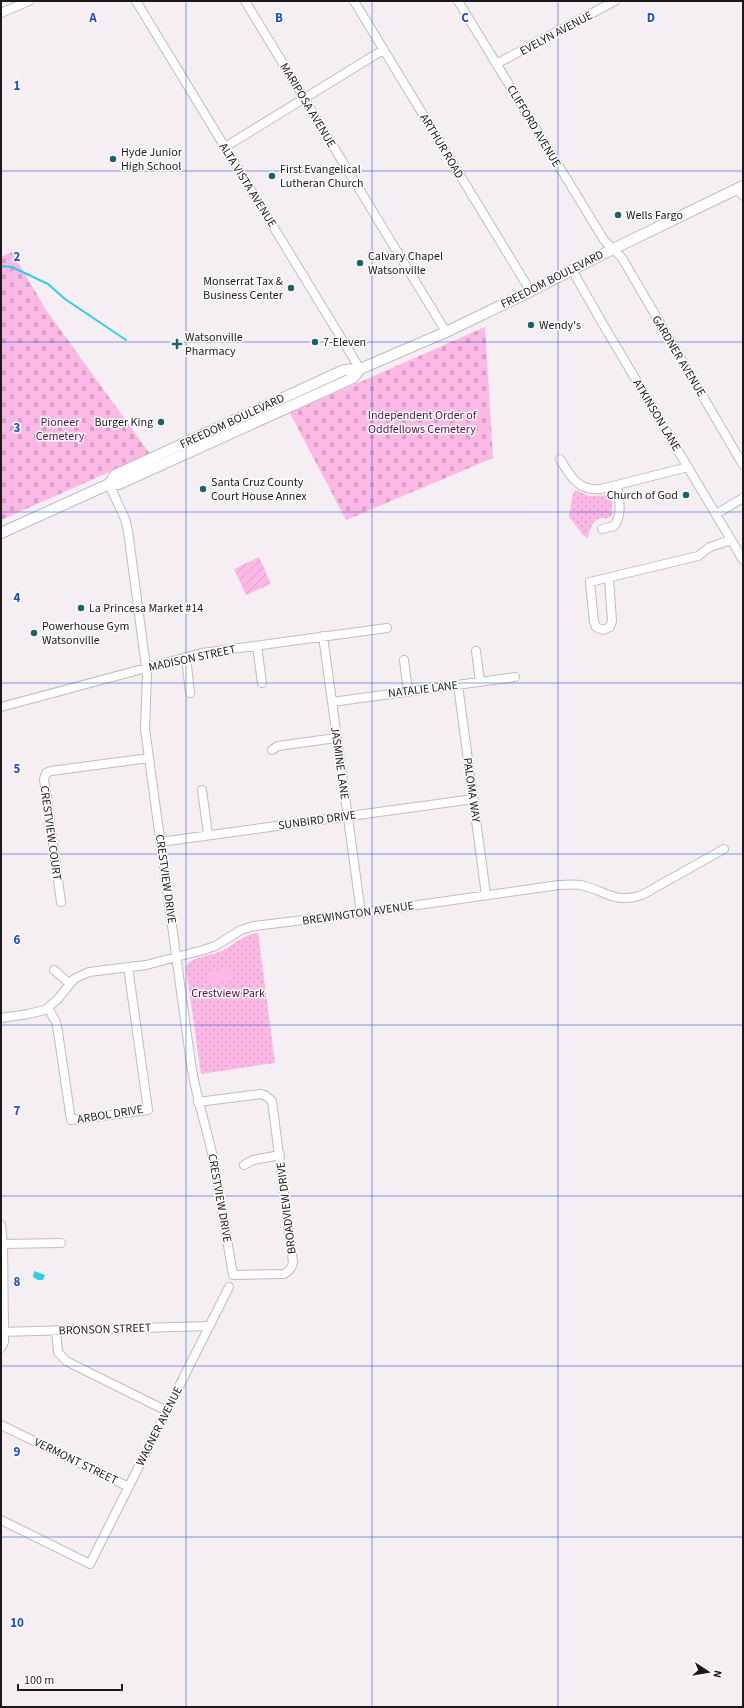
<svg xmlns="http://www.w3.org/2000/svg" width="744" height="1708" font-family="'Source Sans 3',sans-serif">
	<defs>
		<pattern id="cemetery-stones" width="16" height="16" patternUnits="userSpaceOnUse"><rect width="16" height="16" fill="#fdb8e5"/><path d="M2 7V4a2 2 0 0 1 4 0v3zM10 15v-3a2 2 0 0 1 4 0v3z" fill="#d89ec4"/></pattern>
		<pattern id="park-dots" width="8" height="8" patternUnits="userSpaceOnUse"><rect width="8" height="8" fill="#fdb8e5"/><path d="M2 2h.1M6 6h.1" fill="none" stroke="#d89ec4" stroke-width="1.8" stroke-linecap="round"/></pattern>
		<pattern id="garden-furrows" width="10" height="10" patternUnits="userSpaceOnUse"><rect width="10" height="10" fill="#fdb8e5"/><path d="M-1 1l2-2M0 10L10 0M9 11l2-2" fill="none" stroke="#d89ec4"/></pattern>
	</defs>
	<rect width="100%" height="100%" fill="#f5eef2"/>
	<path fill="url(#cemetery-stones)" d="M12,252L46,310L150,454L1,520V257Z
		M485,327L493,458L346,520L290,413Z"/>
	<path fill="url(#park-dots)" d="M575,490L590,496L607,495L612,500V516C608,519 607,518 603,518C592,518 590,530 588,538L584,536L569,517L572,497Z
		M258,933L275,1063L201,1074L186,967C192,956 209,956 219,952C233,947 242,934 258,933Z"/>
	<path fill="url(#garden-furrows)" d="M259,557L271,584L246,595L234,569Z"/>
	<path fill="#fdb8e5" d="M231,969L232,980L208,983L206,972Z"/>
	<path fill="#2dcfe2" d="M34,1271L45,1275L43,1280H38L33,1277Z"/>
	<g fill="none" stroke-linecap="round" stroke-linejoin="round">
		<path stroke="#2dcfe2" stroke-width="2" d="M1,266L12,267L48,284L65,299L126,340"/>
		<g stroke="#c2bbbf" stroke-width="10">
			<path id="minor" d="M136,1L360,369
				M245,1L446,332
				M354,1L531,292
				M458,1L604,240L622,258L743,465
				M1,13L29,1
				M496,64L615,1
				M225,147L383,50
				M737,189L743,196
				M572,270L604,326L743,560
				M560,459C570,476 579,492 601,489L688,467
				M109,484L125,519L128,531L147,675L145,729L191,1064C196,1096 206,1126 213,1157L233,1275L284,1274C290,1271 292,1268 293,1262L272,1101L266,1096L261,1094L198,1102
				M716,514L743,498
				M602,529L614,526C623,514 619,499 617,486
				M609,578L612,621L610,627L603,630L596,627L594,622L590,582L698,556L710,547L731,540
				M323,636L361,913
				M257,646L262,683
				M476,651L480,682
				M186,657L190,693
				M404,660L408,691
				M458,685L486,895
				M332,702L515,677
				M1,707L202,653L387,628
				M272,750L278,746L336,738
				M202,790L208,834
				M160,842L474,799
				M61,902L44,779L46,773L51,771L149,758
				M54,970L70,984
				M48,1008L56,1022L58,1032L71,1120L148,1110L128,967
				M1,1018L28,1014L45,1010L57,1000L74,979L89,972L146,965L203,950L215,946L241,930L254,926L361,913L559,885C566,885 574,884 581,885C607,891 613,904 642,895L724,849
				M244,1165L253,1160L280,1155
				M1,1225L3,1244L4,1332V1342L1,1348
				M1,1244L61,1243
				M56,1330L58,1352L66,1361L167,1411
				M1,1332L209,1326
				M1,1425L129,1487
				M1,1520L90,1564L229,1287"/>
		</g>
		<g stroke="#c2bbbf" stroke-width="12">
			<path id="major" d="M109,484L115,475L344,370L360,369L446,332L527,293L613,249L743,186
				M1,533L109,484H119L353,378L360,369"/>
		</g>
		<use href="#minor" stroke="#fff" stroke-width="8"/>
		<use href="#major" stroke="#fff" stroke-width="10"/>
	</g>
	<path fill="none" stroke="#1d4ed8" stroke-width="1" stroke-opacity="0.55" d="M186,1V1707M372,1V1707M558,1V1707M1,171H743M1,342H743M1,512H743M1,683H743M1,854H743M1,1025H743M1,1196H743M1,1366H743M1,1537H743"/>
	<g fill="#17646d" stroke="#fff" stroke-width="1.5">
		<circle cx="113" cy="159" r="4"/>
		<circle cx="272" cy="176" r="4"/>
		<circle cx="618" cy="215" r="4"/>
		<circle cx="360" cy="263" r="4"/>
		<circle cx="291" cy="288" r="4"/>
		<circle cx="531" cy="325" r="4"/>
		<circle cx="315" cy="342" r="4"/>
		<path d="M175 338h4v4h4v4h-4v4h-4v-4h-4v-4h4z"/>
		<circle cx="161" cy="422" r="4"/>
		<circle cx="203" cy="489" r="4"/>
		<circle cx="686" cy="495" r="4"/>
		<circle cx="81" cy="608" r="4"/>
		<circle cx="34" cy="633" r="4"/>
	</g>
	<g text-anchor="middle" stroke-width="3" stroke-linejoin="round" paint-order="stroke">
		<g font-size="12" fill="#1b191a" stroke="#fff">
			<text transform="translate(556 33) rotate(-28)" y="4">EVELYN AVENUE</text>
			<text transform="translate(308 105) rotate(59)" y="4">MARIPOSA AVENUE</text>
			<text transform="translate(534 126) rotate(59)" y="4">CLIFFORD AVENUE</text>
			<text transform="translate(442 146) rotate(59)" y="4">ARTHUR ROAD</text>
			<text transform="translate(248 185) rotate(58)" y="4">ALTA VISTA AVENUE</text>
			<text transform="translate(552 279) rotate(-27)" y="4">FREEDOM BOULEVARD</text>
			<text transform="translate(679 356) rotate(59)" y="4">GARDNER AVENUE</text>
			<text transform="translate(657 415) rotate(59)" y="4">ATKINSON LANE</text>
			<text transform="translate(232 421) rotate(-25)" y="4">FREEDOM BOULEVARD</text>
			<text transform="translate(192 658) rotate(-12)" y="4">MADISON STREET</text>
			<text transform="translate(423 689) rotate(-7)" y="4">NATALIE LANE</text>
			<text transform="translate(340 763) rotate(82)" y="4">JASMINE LANE</text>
			<text transform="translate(472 790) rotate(82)" y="4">PALOMA WAY</text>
			<text transform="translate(317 820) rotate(-8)" y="4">SUNBIRD DRIVE</text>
			<text transform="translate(51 833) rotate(82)" y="4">CRESTVIEW COURT</text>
			<text transform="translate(166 879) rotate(82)" y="4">CRESTVIEW DRIVE</text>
			<text transform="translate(358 913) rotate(-8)" y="4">BREWINGTON AVENUE</text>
			<text transform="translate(110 1114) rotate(-9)" y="4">ARBOL DRIVE</text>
			<text transform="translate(220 1198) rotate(80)" y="4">CRESTVIEW DRIVE</text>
			<text transform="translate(286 1208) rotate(-97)" y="4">BROADVIEW DRIVE</text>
			<text transform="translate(105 1329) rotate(-2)" y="4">BRONSON STREET</text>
			<text transform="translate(159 1426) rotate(-63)" y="4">WAGNER AVENUE</text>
			<text transform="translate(76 1461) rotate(26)" y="4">VERMONT STREET</text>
		</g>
		<g font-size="12" fill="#1b191a" stroke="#fff" text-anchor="start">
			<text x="121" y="156">Hyde Junior<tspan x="121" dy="14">High School</tspan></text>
			<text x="280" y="173">First Evangelical<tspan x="280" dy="14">Lutheran Church</tspan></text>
			<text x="626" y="219">Wells Fargo</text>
			<text x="368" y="260">Calvary Chapel<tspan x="368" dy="14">Watsonville</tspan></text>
			<text x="283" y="285" text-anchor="end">Monserrat Tax &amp;<tspan x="283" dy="14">Business Center</tspan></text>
			<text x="539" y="329">Wendy's</text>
			<text x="185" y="341">Watsonville<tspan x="185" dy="14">Pharmacy</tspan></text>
			<text x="323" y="346">7-Eleven</text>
			<text x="153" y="426" text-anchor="end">Burger King</text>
			<text x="211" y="486">Santa Cruz County<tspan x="211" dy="14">Court House Annex</tspan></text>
			<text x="678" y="499" text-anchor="end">Church of God</text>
			<text x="89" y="612">La Princesa Market #14</text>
			<text x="42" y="630">Powerhouse Gym<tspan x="42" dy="14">Watsonville</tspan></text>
		</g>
		<g font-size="12" fill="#590c47" stroke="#fff">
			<text x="422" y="419">Independent Order of<tspan x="422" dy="14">Oddfellows Cemetery</tspan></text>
			<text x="60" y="426">Pioneer<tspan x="60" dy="14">Cemetery</tspan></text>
			<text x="228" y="997">Crestview Park</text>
		</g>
	</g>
	<g font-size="13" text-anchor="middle" font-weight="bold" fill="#1d4ed8" stroke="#fff" stroke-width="3" stroke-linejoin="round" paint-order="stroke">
		<text x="93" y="22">A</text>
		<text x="279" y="22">B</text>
		<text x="465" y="22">C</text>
		<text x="651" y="22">D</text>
		<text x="17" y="90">1</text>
		<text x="17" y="261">2</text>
		<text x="17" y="432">3</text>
		<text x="17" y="602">4</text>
		<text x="17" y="773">5</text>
		<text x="17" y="944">6</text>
		<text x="17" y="1115">7</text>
		<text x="17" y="1286">8</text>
		<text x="17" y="1456">9</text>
		<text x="17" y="1627">10</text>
	</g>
	<rect width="744" height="1708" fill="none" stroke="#1b191a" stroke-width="4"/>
	<g transform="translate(708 1672) rotate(102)" stroke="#ffffff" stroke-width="3" paint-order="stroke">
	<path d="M0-3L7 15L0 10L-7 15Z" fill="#1b191a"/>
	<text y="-6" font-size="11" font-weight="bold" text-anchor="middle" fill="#1b191a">N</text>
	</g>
	<path d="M18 1684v6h104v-6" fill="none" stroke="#1b191a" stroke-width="2"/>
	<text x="24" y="1684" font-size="12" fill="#1b191a" stroke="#ffffff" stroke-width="3" paint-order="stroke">100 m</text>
</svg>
